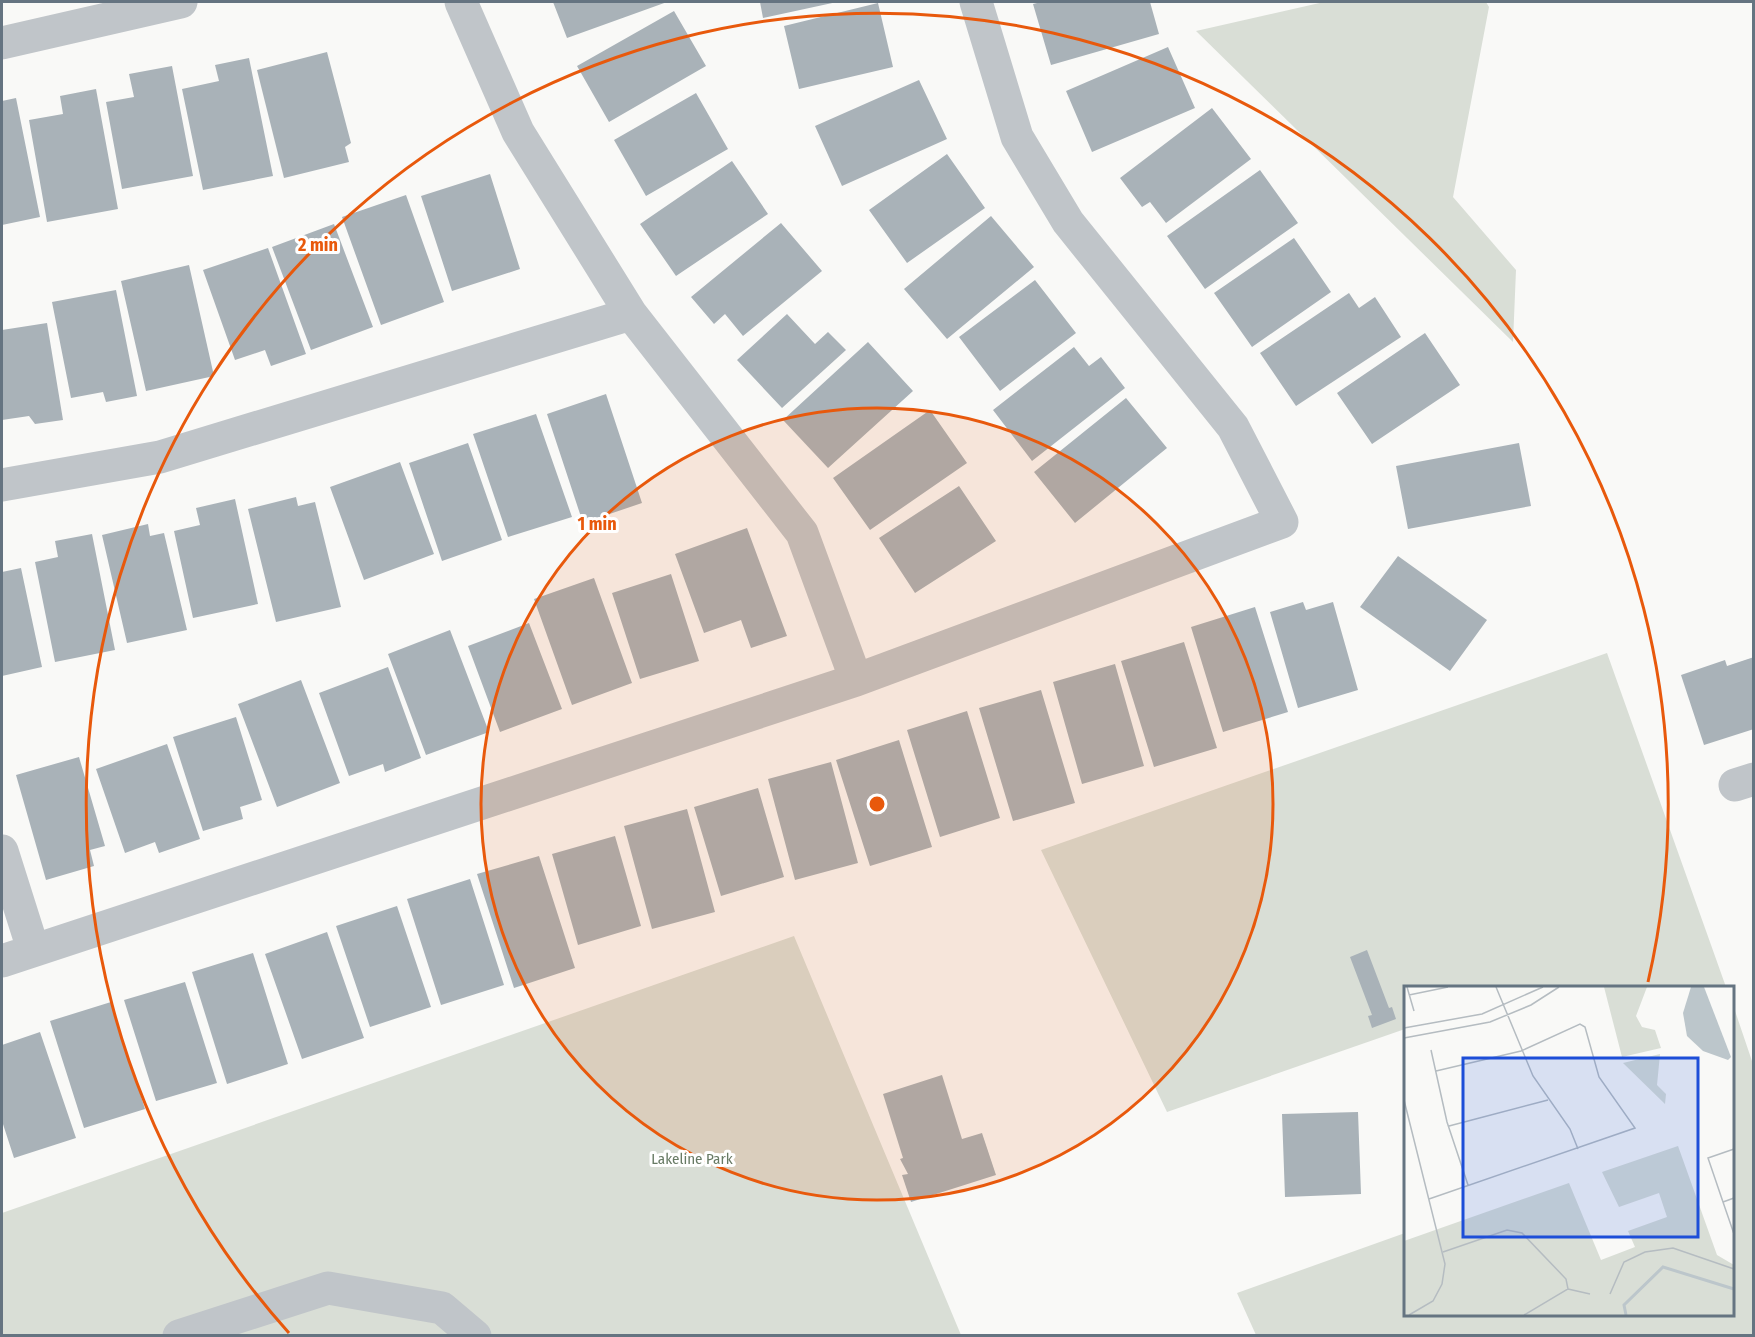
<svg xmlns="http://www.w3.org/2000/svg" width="1755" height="1337" font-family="'Fira Sans Condensed',sans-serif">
	<rect width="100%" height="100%" fill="#f9f9f7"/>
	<path fill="#d9ded6" d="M1324,2H1486L1489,7L1453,197L1516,270L1513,342L1196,31Z
		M1607,653L1726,987L1406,988L1405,1029L1167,1112L1041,850Z
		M794,936L961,1335H2V1213Z
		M1733,1005L1753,1064V1335H1256L1237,1293L1405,1233L1406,1314H1732Z"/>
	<path fill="#a9b2b8" d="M553,2H667L567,38Z
		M760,2H837L763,18Z
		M1041,2H1150L1159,34L1051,65L1033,4Z
		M878,3L893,67L799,89L784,26Z
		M674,11L706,66L609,122L577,66Z
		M1168,47L1195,108L1092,152L1066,91Z
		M327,52L351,143L345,147L349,162L284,178L257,70Z
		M249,58L273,176L203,190L182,89L219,81L215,65Z
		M172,66L193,176L122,189L106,102L134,97L129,74Z
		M919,80L947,139L842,186L815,126Z
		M96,89L118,209L47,222L29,120L63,114L60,96Z
		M696,93L728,149L646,196L614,140Z
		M16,98L40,217L2,225V101Z
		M1212,108L1251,159L1166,223L1150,202L1142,207L1120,178Z
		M947,154L985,208L907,263L869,210Z
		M732,161L768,214L676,276L640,224Z
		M1260,170L1298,223L1205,289L1167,236Z
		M490,174L520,269L452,291L421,196Z
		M406,195L444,302L381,325L342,217Z
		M991,216L1034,267L947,339L904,289Z
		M781,223L822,271L743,336L725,314L714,324L691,297Z
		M334,224L373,327L311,350L272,247Z
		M1294,238L1331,292L1252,347L1214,293Z
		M268,248L306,354L271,366L265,350L235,360L203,270Z
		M189,265L214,376L146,391L121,281Z
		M1035,280L1076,333L1000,391L959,337Z
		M116,290L137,396L106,402L103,392L71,398L52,302Z
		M1349,293L1359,308L1375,297L1401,337L1296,406L1260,353Z
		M787,314L815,344L828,332L846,350L782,408L737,360Z
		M47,323L63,420L35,424L29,416L2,420V330Z
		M1425,333L1460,385L1372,444L1337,393Z
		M868,342L913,391L828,468L783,420Z
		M1074,347L1089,366L1101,357L1125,388L1032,461L993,410Z
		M606,394L642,503L583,523L547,414Z
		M1126,398L1167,448L1075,523L1034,472Z
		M930,410L967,463L870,530L833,478Z
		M536,414L572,517L508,537L473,434Z
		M468,443L502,540L442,561L409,463Z
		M1519,443L1531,506L1408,529L1396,466Z
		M400,462L434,554L364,580L330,487Z
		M959,486L996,541L915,593L879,538Z
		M296,497L298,506L315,502L341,607L276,622L248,509Z
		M235,499L258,604L193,618L174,531L200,525L196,508Z
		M148,524L150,536L164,533L187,630L127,643L102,535Z
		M747,528L787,636L751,648L741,620L704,633L675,554Z
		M92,534L115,650L55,662L35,562L58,557L55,541Z
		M1398,556L1487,620L1450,671L1360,607Z
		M21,568L42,667L2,676V572Z
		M671,574L699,661L640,679L612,593Z
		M594,578L632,683L572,705L534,599Z
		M1303,602L1306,610L1333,602L1358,690L1298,708L1270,612Z
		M1255,607L1288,712L1223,732L1191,627Z
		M529,623L562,709L500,732L468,646Z
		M450,630L489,732L426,755L388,654Z
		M1184,642L1217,748L1154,767L1121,661Z
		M1754,657V729L1704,745L1681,675L1725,660L1727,666Z
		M1115,664L1144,766L1082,784L1053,682Z
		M388,667L421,758L385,772L383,764L349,776L319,693Z
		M301,680L340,783L277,807L238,704Z
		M1041,690L1075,803L1013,821L979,708Z
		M967,711L1000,818L940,837L907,730Z
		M236,717L262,800L240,807L243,819L203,831L173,737Z
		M899,740L932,847L870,866L836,760Z
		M167,744L200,839L159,853L155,842L125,853L96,769Z
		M79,757L105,846L90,850L94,866L46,880L16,775Z
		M831,762L858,863L795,880L768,779Z
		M758,788L784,877L721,896L694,807Z
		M687,809L715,912L652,929L624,826Z
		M615,836L641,926L578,945L552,854Z
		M539,856L575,968L514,988L477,874Z
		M470,879L504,985L441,1005L407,899Z
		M397,906L431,1007L370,1027L336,926Z
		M327,932L364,1038L302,1059L265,954Z
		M1367,950L1389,1008L1392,1007L1396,1019L1372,1028L1368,1016L1372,1015L1350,957Z
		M253,953L288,1064L227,1084L192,972Z
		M185,982L217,1083L156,1101L124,1000Z
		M111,1002L145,1109L84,1128L50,1021Z
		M40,1032L76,1138L14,1158L2,1121V1045Z
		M942,1075L962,1139L982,1133L996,1175L911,1202L902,1175L908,1174L900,1159L903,1158L883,1094Z
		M1358,1112L1361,1194L1285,1197L1282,1114Z"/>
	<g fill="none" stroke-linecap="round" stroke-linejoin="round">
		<path stroke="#c0c5c9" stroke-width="33" d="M461,2L518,132L631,314L802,533L856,680
			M2,43L181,2
			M2,485L160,457L631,314
			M1735,785L1754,779
			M2,851L33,949
			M2,961L856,680L1282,522L1233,427L1068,222L1017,137L976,2
			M179,1336L328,1288L442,1308L475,1336"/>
	</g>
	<circle cx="877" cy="804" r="396" fill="#e8590c" fill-opacity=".12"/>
	<g fill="none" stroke="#e8590c" stroke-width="3">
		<circle cx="877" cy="804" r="396"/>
		<path d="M289 1333A791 791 0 1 1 1648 982"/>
	</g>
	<g text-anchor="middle" stroke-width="6" stroke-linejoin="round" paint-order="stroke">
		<g font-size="15" fill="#677a64" stroke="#fff">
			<text x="692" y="1164">Lakeline Park</text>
		</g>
	</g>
	<g transform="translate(1404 986)">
		<rect width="330" height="330" fill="#f9f9f7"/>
		<path d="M200,1H243L232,30L238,41L251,44L257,62L218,71ZM256,68L253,99L262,108L261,118L219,77ZM274,160L313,269L330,279V329H0V255L165,197L197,274L231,261L224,245L263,231L255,207L215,221L198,186Z" fill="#d9ded6"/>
		<path d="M287,1H300L327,71L324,74L299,65L283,50L279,27Z" fill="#bcc6cb"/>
		<path fill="none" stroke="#bcc6cb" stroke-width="3" d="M222,329L220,319L259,281L330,303"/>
		<path fill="none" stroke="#b5bcc1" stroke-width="1.5" d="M3,1L10,25M92,1L129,90L166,143L174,163M5,9L44,1M0,42L78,28L139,1M0,52L86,36L127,19L155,1M27,64L43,136L64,199M0,114L41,278L38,298L29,315L5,329M45,140L144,114M330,163L304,172L319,216L330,212M25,213L231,142L195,91L181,41L176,38L117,65L32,85M319,216L330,248M39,266L103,244L118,247L162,293L164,303L120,329M164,303L186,308M206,308L220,276L241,266L269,262L330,283"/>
		<path fill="#1d4ed8" fill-opacity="0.15" stroke="#1d4ed8" stroke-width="3" d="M59,72H294V251H59Z"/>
		<rect width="330" height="330" fill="none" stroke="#657481" stroke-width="3"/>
	</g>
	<circle cx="877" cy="804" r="9" fill="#e8590c" stroke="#fff" stroke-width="3"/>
	<g font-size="18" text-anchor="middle" font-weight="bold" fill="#e8590c" stroke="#fff" stroke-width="6" stroke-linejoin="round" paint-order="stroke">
		<text x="318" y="251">2 min</text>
		<text x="597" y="530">1 min</text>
	</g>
	<rect width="1755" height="1337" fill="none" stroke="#657481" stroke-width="6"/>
</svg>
